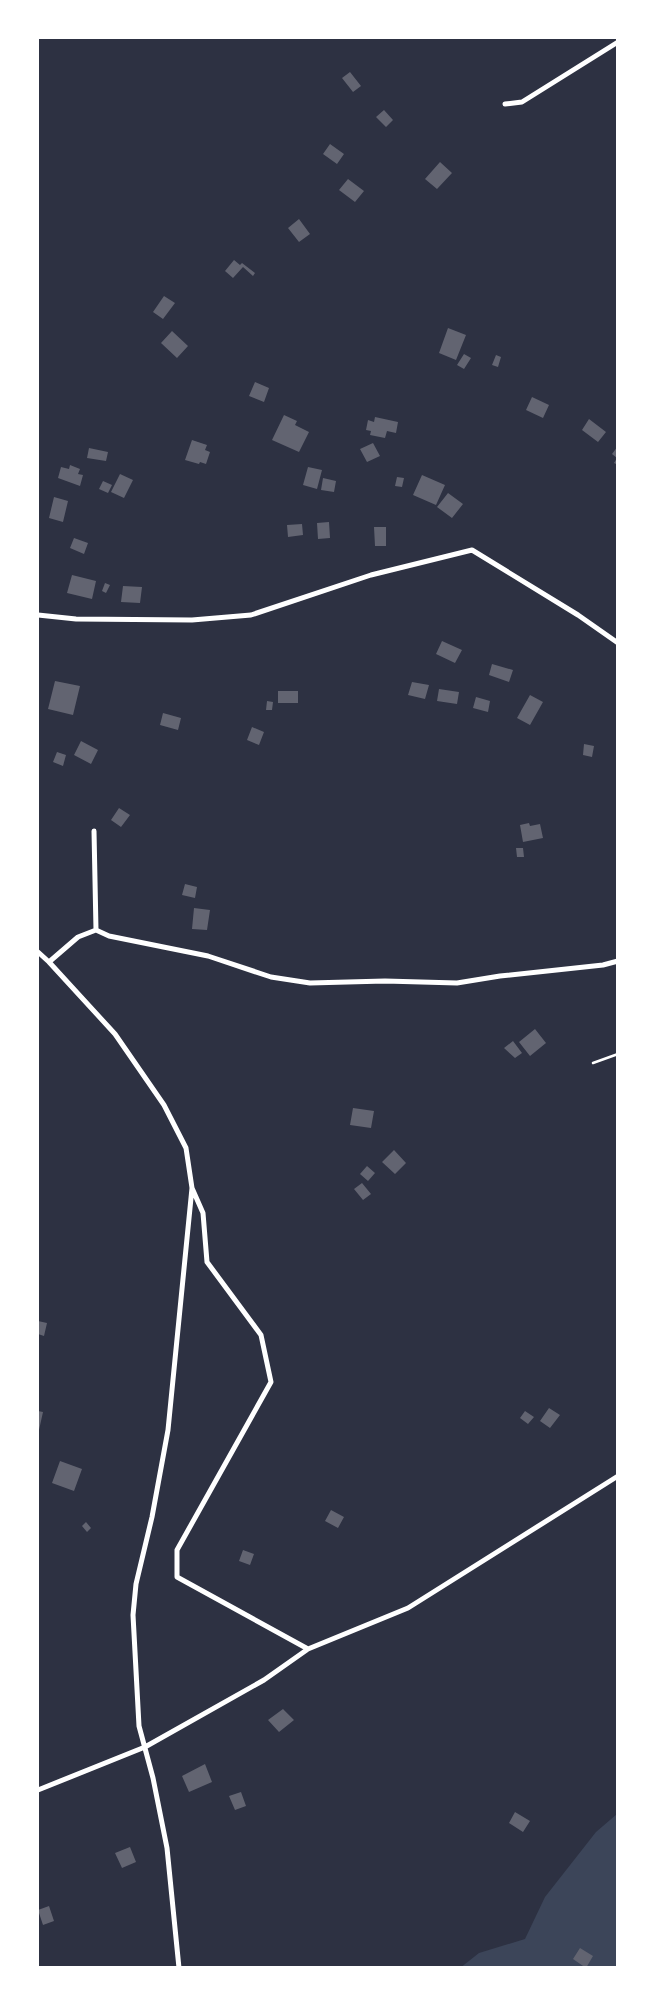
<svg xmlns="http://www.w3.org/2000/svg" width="655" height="2005" font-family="Lato,sans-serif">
	<rect width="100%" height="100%" fill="#2d3142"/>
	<path fill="#3c4559" d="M617,1814V1967L460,1968L479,1953L525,1939L545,1897L596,1832Z"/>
	<path fill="#626471" d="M350,72L361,86L353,92L342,78Z
		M384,110L393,120L386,127L376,117Z
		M330,144L344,154L337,164L323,154Z
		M440,162L452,173L437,189L425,179Z
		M348,179L364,191L355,202L339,190Z
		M299,219L310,234L299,242L288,228Z
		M234,260L240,265L242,263L255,273L253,276L243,267L233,278L225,271Z
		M164,296L175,303L163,319L153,312Z
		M448,328L466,335L456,360L439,353Z
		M172,331L188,346L177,358L161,343Z
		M464,354L471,358L464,369L457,365Z
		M496,355L501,357L498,367L492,365Z
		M255,382L269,388L264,402L249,396Z
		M532,397L549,405L543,418L526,410Z
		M284,415L297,421L295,425L309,432L299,452L272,440Z
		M375,417L398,422L396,433L387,431L385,438L370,435L371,431L366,430L368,420L374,422Z
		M589,419L606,432L598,442L582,430Z
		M192,440L207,445L205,450L210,452L206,464L200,462L199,464L185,460Z
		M373,443L380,456L367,462L360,449Z
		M618,446V465L614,463L617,458L612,454Z
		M89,448L108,452L106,461L87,458Z
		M70,465L80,469L78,474L83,475L80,486L58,478L61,467L69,469Z
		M308,467L322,470L317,489L303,485Z
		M120,474L133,480L124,498L111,492Z
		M422,475L445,485L436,505L413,495Z
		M397,477L404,478L402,487L395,486Z
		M323,478L336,481L334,492L321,490Z
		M103,481L112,485L108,493L99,489Z
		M448,493L463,504L452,518L437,507Z
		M54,497L68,501L63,522L49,518Z
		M329,522L330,538L318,539L317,523Z
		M302,524L303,535L288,537L287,525Z
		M374,527H386V546H375Z
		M74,538L88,543L84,554L70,548Z
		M72,575L96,581L92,599L67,593Z
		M105,583L110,585L106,593L102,591Z
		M123,586L142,587L140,603L121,602Z
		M442,641L462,650L455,663L436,654Z
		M492,664L513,670L509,682L489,675Z
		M55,681L80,686L73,715L48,709Z
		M412,682L429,685L425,699L408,695Z
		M439,689L459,692L457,704L437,701Z
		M278,691H298V703H278Z
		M530,695L543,702L530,725L517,718Z
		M476,697L490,701L488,712L473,708Z
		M267,701L273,702L272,710H266Z
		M163,713L181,718L178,730L160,725Z
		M252,727L264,732L259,745L247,740Z
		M81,741L98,750L91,764L74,755Z
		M584,744L594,746L592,757L583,755Z
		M57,752L66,755L63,766L53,762Z
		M119,808L130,815L121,827L111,820Z
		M529,823L530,826L540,824L543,838L523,842L520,825Z
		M516,848H523L524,857H517Z
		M185,884L197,887L195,898L182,895Z
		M194,908L210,910L207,930L192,929Z
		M535,1029L546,1043L530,1056L519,1042Z
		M513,1041L522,1053L515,1058L504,1048Z
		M353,1108L374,1111L371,1128L350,1125Z
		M394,1150L406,1163L395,1174L382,1162Z
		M367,1166L375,1173L368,1181L360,1174Z
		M362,1183L371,1194L363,1200L354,1189Z
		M38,1321L47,1323L44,1336L38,1334Z
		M549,1408L560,1415L550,1428L540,1421Z
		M38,1411L43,1412L39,1430H38Z
		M525,1411L534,1417L528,1424L520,1418Z
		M60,1461L82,1469L74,1491L52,1483Z
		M331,1510L344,1517L338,1528L325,1521Z
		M86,1522L91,1528L87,1532L82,1526Z
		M243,1550L254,1554L250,1565L239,1561Z
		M283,1709L294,1720L279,1732L268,1720Z
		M205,1764L212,1782L189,1792L182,1776Z
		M241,1792L246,1806L235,1810L229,1796Z
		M515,1812L530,1821L523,1832L509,1823Z
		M130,1847L136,1862L122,1868L115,1853Z
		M49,1906L54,1921L43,1925L38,1910Z
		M580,1948L593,1956L586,1968L573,1959Z"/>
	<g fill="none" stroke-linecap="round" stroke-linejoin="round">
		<path stroke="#fff" stroke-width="2.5" d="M593,1063L618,1054"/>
		<path stroke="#fff" stroke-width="5" d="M505,104L522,102L618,42
			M38,615L76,619L192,620L251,615L371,575L472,550L578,615L618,643
			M94,831L96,930
			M38,952L49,962L78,937L96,930L109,936L208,956L271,977L310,983L385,981L457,983L500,976L603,965L618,961
			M49,962L115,1034L164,1105L186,1148L192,1188L168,1430L152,1517L136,1584L133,1615L139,1726L153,1778L167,1848L179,1968
			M192,1188L203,1213L207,1262L261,1335L271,1382L177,1550V1577L308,1649
			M38,1790L145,1747L264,1680L308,1649L408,1608L618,1476"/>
	</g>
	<rect width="655" height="2005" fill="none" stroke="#ffffff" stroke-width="78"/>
</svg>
